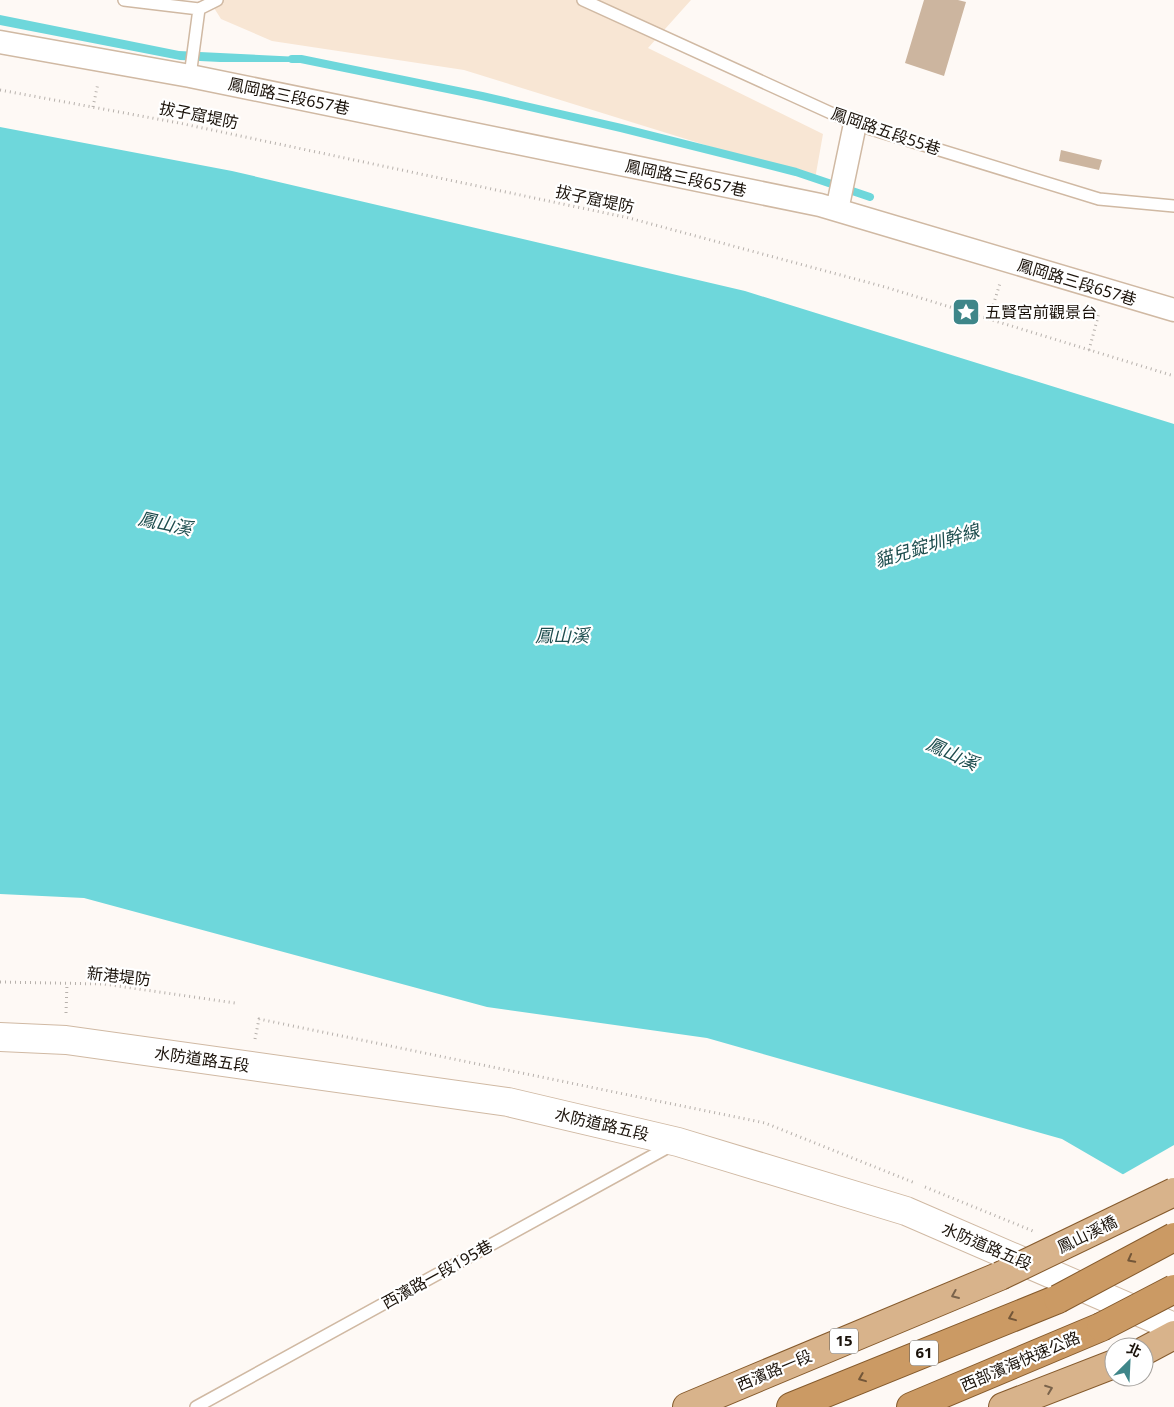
<svg xmlns="http://www.w3.org/2000/svg" width="1174" height="1407" font-family="'Noto Sans','Noto Sans TC',sans-serif">
	<rect width="100%" height="100%" fill="#fef9f5"/>
	<path fill="#f8e6d4" d="M209,0H691L648,48L823,134L815,179L464,70L272,41L221,19Z"/>
	<path fill="#6ed7db" d="M0,15L179,51L300,57L301,62H220L180,60L0,25Z
		M0,127L232,171L745,291L1174,424V1204L1062,1139L707,1038L487,1007L84,898L0,894Z"/>
	<path fill="#fef9f5" d="M1174,1145V1207L1120,1176Z"/>
	<g fill="none" stroke-linecap="round" stroke-linejoin="round">
		<path stroke="#6ed7db" stroke-width="8" d="M292,59H301L482,96L621,128L796,172L870,197"/>
	</g>
	<path fill="#ccb59f" d="M924,0H958L966,2L944,76L905,63Z
		M1061,150L1102,160L1099,170L1059,161Z"/>
	<g fill="none" stroke-linecap="round" stroke-linejoin="round">
		<g stroke="#d0b9a3" stroke-width="14">
			<path id="service" d="M124,0L199,9L217,0
				M583,0L855,124L1099,199L1174,206
				M190,76L199,9
				M196,1407L672,1145"/>
		</g>
		<g stroke="#d0b9a3" stroke-width="25">
			<path id="minor" d="M0,42L190,76L820,205L1174,310
				M837,210L855,124"/>
		</g>
		<g stroke="#d0b9a3" stroke-width="30">
			<path id="tertiary" d="M0,1037L66,1040L508,1102L678,1142L906,1211L1174,1327"/>
		</g>
		<g stroke="#855a2c" stroke-width="30">
			<path id="primary" d="M1144,1351L1174,1335
				M687,1407L1000,1276
				M1003,1407L1114,1364"/>
		</g>
		<g stroke="#855a2c" stroke-width="30">
			<path id="trunk" d="M791,1407L1058,1299
				M911,1407L1101,1327"/>
		</g>
		<path stroke="#b7b1ac" stroke-width="3" stroke-dasharray="1 4" stroke-linecap="butt" d="M0,90L179,123L629,218L885,287L1174,376
			M93,107L98,83
			M989,319L1000,283
			M1089,350L1099,313
			M0,982L104,984L235,1003
			M66,1013L67,984
			M255,1039L259,1019L765,1123L915,1183
			M925,1187L1033,1231"/>
		<use href="#service" stroke="#fff" stroke-width="11"/>
		<use href="#minor" stroke="#fff" stroke-width="22"/>
		<use href="#tertiary" stroke="#fff" stroke-width="28"/>
		<use href="#primary" stroke="#d8b38b" stroke-width="28"/>
		<use href="#trunk" stroke="#cb9a64" stroke-width="28"/>
		<g stroke="#855a2c" stroke-width="30" stroke-linecap="butt">
			<path id="primary-bridge" d="M1000,1276L1174,1192"/>
		</g>
		<g stroke="#855a2c" stroke-width="30" stroke-linecap="butt">
			<path id="trunk-bridge" d="M1058,1299L1174,1237
				M1101,1327L1174,1289"/>
		</g>
		<use href="#primary-bridge" stroke="#d8b38b" stroke-width="28"/>
		<use href="#trunk-bridge" stroke="#cb9a64" stroke-width="28"/>
	</g>
	<defs><path id="oneway-chevron" d="M-2-3.5L2.5 0L-2 3.5" fill="none" stroke-width="1.6" stroke-linecap="round" stroke-linejoin="round" transform="scale(1.25)"/></defs>
	<g stroke="#735638">
		<use href="#oneway-chevron" transform="translate(1131 1259) rotate(152)"/>
		<use href="#oneway-chevron" transform="translate(1012 1317) rotate(158)"/>
		<use href="#oneway-chevron" transform="translate(862 1378) rotate(158)"/>
	</g>
	<g stroke="#7a634b">
		<use href="#oneway-chevron" transform="translate(955 1295) rotate(157)"/>
		<use href="#oneway-chevron" transform="translate(1049 1389) rotate(-21)"/>
	</g>
	<defs>
		<g id="sight-square" transform="scale(1.4375)"><rect x="-9" y="-9" width="18" height="18" rx="4" fill="#3e8689" stroke="#fff"/><path d="M0-6L1.8-2.2L6-1.7L2.9 1.2L3.7 5.4L0 3.3L-3.7 5.4L-2.9 1.2L-6-1.7L-1.8-2.2Z" fill="#fff"/></g>
	</defs>
	<g fill-rule="evenodd">
		<use href="#sight-square" x="966" y="312"/>
	</g>
	<g text-anchor="middle" stroke-width="4.5" stroke-linejoin="round" paint-order="stroke">
		<g fill="#fff" stroke="#5f5a54" stroke-width="1">
			<rect x="830" y="1328.5" width="28" height="25" rx="4"/>
			<rect x="910" y="1340.5" width="28" height="25" rx="4"/>
		</g>
		<g font-size="15" font-weight="bold" fill="#1b130b">
			<text x="844" y="1346">15</text>
			<text x="924" y="1358">61</text>
		</g>
		<g font-size="16" fill="#1b130b" stroke="#fff">
			<text transform="translate(289 96) rotate(12)" y="6">鳳岡路三段657巷</text>
			<text transform="translate(199 115) rotate(11)" y="6">拔子窟堤防</text>
			<text transform="translate(886 131) rotate(19)" y="6">鳳岡路五段55巷</text>
			<text transform="translate(686 178) rotate(12)" y="6">鳳岡路三段657巷</text>
			<text transform="translate(595 199) rotate(12)" y="6">拔子窟堤防</text>
			<text transform="translate(1077 282) rotate(17)" y="6">鳳岡路三段657巷</text>
			<text transform="translate(119 976) rotate(6)" y="6">新港堤防</text>
			<text transform="translate(202 1059) rotate(8)" y="6">水防道路五段</text>
			<text transform="translate(602 1124) rotate(13)" y="6">水防道路五段</text>
			<text transform="translate(1087 1234) rotate(-26)" y="6">鳳山溪橋</text>
			<text transform="translate(987 1246) rotate(23)" y="6">水防道路五段</text>
			<text transform="translate(437 1274) rotate(-29)" y="6">西濱路一段195巷</text>
			<text transform="translate(1020 1361) rotate(-23)" y="6">西部濱海快速公路</text>
			<text transform="translate(774 1370) rotate(-23)" y="6">西濱路一段</text>
		</g>
		<g font-size="16" fill="#1b130b" stroke="#fff" text-anchor="start">
			<text x="985" y="318">五賢宮前觀景台</text>
		</g>
		<g font-size="18" font-style="italic" fill="#1d4d4e" stroke="#fff">
			<text transform="translate(165 524) rotate(12)" y="6">鳳山溪</text>
			<text transform="translate(927 546) rotate(-17)" y="6">貓兒錠圳幹線</text>
			<text x="562" y="642">鳳山溪</text>
			<text transform="translate(952 754) rotate(24)" y="6">鳳山溪</text>
		</g>
	</g>
	<g transform="translate(1129 1362) rotate(24)"><circle r="24" fill="#ffffff" stroke="#a4a19d"/>
	<path d="M0-4L9 19L0 12L-9 19Z" fill="#3e8689"/>
	<text y="-8" font-size="14" font-weight="bold" text-anchor="middle" fill="#1b130b">北</text>
	</g>
</svg>
